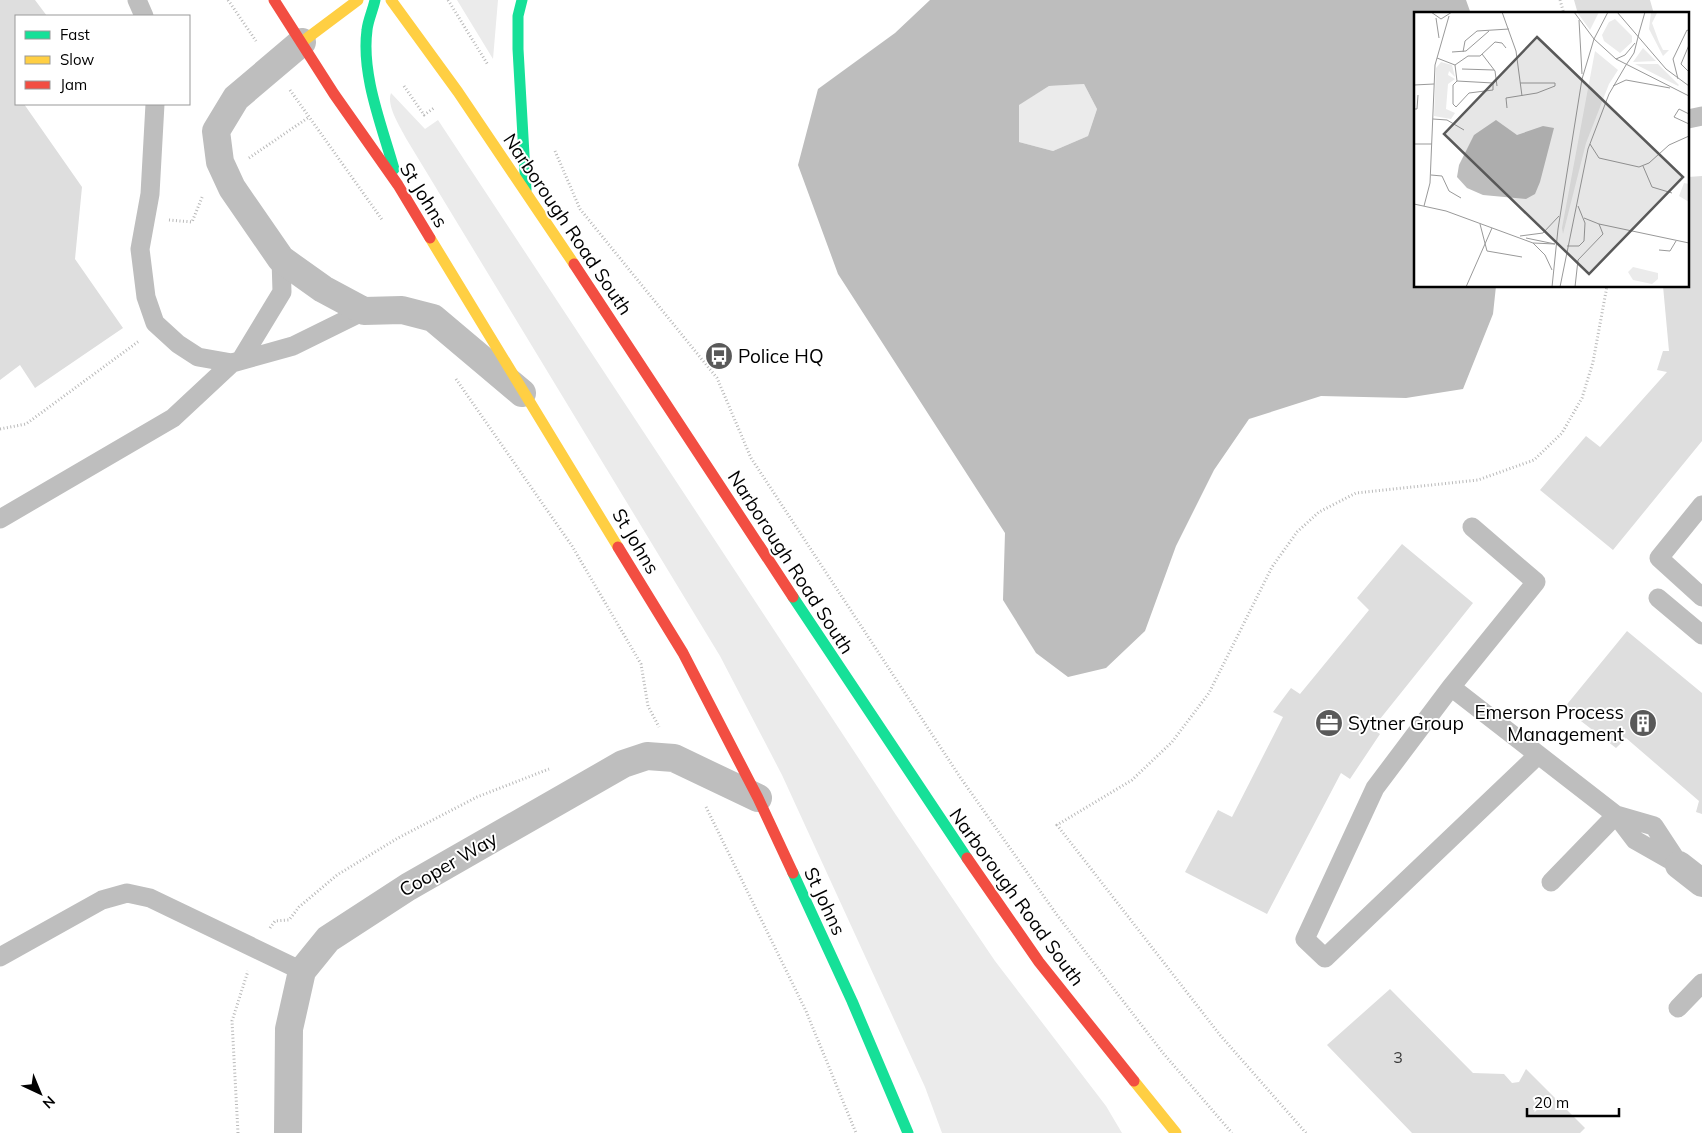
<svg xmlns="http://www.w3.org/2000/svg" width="1702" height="1133" font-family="Mulish,sans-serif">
	<rect width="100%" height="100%" fill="#fff"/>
	<path fill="#ebebeb" d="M457,0H498L493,59Z
		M1084,84L1097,109L1088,136L1053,151L1019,142L1018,105L1049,86Z
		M391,93L425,129L438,120L896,815L995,961L1106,1106L1122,1133H942L925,1087L782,775L720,656L407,140C401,128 386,106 391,93Z"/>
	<path fill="#bdbdbd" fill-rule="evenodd" d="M930,0H1466L1471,14H1416V286H1496L1493,314L1463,389L1406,398L1321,396L1249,419L1214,470L1176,546L1145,631L1106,668L1068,677L1036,653L1003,600L1005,533L838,274L798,165L818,89L895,33ZM1084,84L1097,109L1088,136L1053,151L1019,142V105L1049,86Z"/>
	<path fill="#dedede" d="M0,0H35L47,16H16V104H24L82,187L75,259L123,328L35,388L20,365L0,380Z
		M1574,0H1650L1654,14H1578Z
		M1702,176V441L1613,550L1540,490L1586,436L1600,447L1667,372L1657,370L1663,351H1669L1663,286H1688V177Z
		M1402,544L1473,603L1372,729L1380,734L1350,779L1341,773L1267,914L1185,872L1218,810L1232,817L1283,717L1273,712L1291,688L1300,694L1369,610L1357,598Z
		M1627,631L1702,693V814L1696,812L1699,801L1626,738L1616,748L1564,708Z
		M1390,989L1473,1073L1504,1074L1512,1083L1519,1082L1526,1069L1585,1128L1580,1133H1412L1327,1045Z"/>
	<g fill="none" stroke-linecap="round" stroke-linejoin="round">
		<path stroke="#b9b9b9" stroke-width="3" stroke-dasharray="1 2.5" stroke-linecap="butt" d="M228,0L256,41
			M448,0L488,65
			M1560,0L1564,14
			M404,86L424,115L434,108
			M290,90L383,221
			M555,151L580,209L717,378L751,458L960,777L1057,915L1163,1053L1232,1133
			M249,158L309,117
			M169,220L192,222L203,195
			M456,379L572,546L641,664L648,706L659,727
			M0,429L26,424L139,341
			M706,807L806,1011L856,1133
			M270,928L275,921L289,920L299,907L337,875L398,838L477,797L549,769
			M238,1133L232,1021L248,971
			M1306,1133L1220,1035L1057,825L1132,780L1172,742L1209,693L1272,567L1297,532L1319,512L1356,493L1478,480L1534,460L1562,433L1582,398L1593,362L1607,286"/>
		<path stroke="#bebebe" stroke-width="19" d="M137,0L144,16
			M155,104L150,194L140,249L146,297L155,323L178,344L198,357L232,363L293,346L364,311
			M1688,119L1702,116
			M242,358L282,292L281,259
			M1702,505L1659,558L1702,597
			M0,519L173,418L232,363
			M1472,527L1536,582L1451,687L1375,788L1305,939L1325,958L1538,755
			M1658,598L1702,635
			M1451,687L1616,815L1635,840L1679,865
			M1616,815L1654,826L1677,861
			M1551,882L1616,815
			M0,957L102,900L127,893L150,898L302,971
			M1678,1008L1702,983"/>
		<path stroke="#bebebe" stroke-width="28" d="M302,42L236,98L216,131L220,162L232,188L281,259L323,289L364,311L402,310L433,318L522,393
			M1679,865L1702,883
			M288,1133L289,1029L302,971L328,939L408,887L623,764L647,756L674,758L758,798"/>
		<path stroke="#16e098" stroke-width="11" d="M375,0C373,10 368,20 367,30C361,75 382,126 394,169
			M522,0L518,16V49L526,190
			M793,597L967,858
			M793,873L852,1001L908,1133"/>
		<path stroke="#ffcf43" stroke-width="11" d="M391,0L458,92L574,264
			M302,42L358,0
			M430,238L618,547
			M1134,1081L1176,1133"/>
		<path stroke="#f24e42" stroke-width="11" d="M274,0L334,94L398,185L430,238
			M574,264L793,597
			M618,547L683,653L758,798L793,873
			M967,858L1039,962L1134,1081"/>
	</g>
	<defs>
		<g id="bus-disc" transform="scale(1.4375)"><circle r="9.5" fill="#595959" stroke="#fff"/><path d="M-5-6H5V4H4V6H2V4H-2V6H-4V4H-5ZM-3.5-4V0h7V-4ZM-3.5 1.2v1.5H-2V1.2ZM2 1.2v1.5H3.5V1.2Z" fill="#fff"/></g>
		<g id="office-disc" transform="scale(1.4375)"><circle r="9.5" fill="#595959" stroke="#fff"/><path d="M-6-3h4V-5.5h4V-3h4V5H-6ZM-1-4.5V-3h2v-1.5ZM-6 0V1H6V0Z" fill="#fff"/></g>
		<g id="building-disc" transform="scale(1.4375)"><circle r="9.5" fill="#595959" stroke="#fff"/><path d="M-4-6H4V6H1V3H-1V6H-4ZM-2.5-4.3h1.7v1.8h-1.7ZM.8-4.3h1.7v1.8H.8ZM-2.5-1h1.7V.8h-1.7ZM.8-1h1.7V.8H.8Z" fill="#fff"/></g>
	</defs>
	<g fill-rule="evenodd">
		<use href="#bus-disc" x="719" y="356"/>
		<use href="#office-disc" x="1329" y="723"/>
		<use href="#building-disc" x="1643" y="723"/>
	</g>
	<g text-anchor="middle" stroke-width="4" stroke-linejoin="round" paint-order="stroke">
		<g font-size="16" fill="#383838">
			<text x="1398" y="1063">3</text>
		</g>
		<g font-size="19" fill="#000" stroke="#fff">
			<text transform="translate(424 195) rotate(58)" y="7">St Johns</text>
			<text transform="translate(568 224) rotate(56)" y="7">Narborough Road South</text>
			<text transform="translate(636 541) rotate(59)" y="7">St Johns</text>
			<text transform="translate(791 562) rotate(57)" y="7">Narborough Road South</text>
			<text transform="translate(448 864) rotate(-30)" y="7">Cooper Way</text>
			<text transform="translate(1017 897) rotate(54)" y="7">Narborough Road South</text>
			<text transform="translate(825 901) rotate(65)" y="7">St Johns</text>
		</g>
		<g font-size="19" fill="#000" stroke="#fff" text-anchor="start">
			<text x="738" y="363">Police HQ</text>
			<text x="1624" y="719" text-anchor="end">Emerson Process<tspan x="1624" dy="22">Management</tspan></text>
			<text x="1348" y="730">Sytner Group</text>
		</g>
	</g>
	<g transform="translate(1414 12)">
		<rect width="275" height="275" fill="#fff"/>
		<path d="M163,0H185L176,18ZM237,0L243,1L238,11L245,30L249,38H255L249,44L235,17ZM201,7L218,24V30L206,41L190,29L188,23L195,10ZM229,36L242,49L219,50ZM181,39L204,58L195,72L172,131L149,222L148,216ZM27,50L38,53L41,65L35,59L34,63L41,67L34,72L32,97L41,101L37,107L20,104L22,56ZM221,52H244L265,73L264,74ZM270,171L275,172V190L265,184ZM219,255L244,261V267L238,272L219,268L214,260Z" fill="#ebebeb"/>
		<path d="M82,108L103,123L129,114L140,116L126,170L121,182L112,187L69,183L53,176L43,165L45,153L60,123Z" fill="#bdbdbd"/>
		<path fill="none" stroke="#999" stroke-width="1" d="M17,0L27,7L38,0M88,0L102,39L108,84M160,0L180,27L202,47L275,84M203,0L252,57L275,74M22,6L25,26M165,8L168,62M225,21L231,0M180,27L194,0M275,33L267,52L275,60M38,40L52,39L75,19M49,40L51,29L63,19L95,17M68,42L81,59L83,74M23,46L41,53L43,69M202,47L211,43L221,31M41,53L54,44H66L81,30L88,31L92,36M212,53L220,41L225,21M48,57L80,58M264,67L259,47L273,18L275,19M43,69L79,71V78L55,81L42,95L39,92V73ZM0,73L20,72M199,74L212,68L256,76M93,96L92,86L123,81L141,74V71H106M0,97H3L4,83M275,102L265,97L260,105L275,112M19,107L33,108L50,118M0,132H18M176,132L185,146L225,155L235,151L255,133L275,124M229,154L238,175L258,181M17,163L28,164L35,179L47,186M0,192L32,199L119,231L141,232M10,194L16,171L21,53L35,4M66,212L73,239L108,245M185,212L275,231M106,224L129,221L145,204M112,226L141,232M119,231L131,243L138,258M153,234H165L170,229L171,211L164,194M245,238L256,239L262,229M52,275L78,216M138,275L144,217L168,67L180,27M146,275L174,137L195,82L212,53M161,275L164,248L189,222L185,212L170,206"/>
		<path fill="#595959" fill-opacity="0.15" stroke="#595959" stroke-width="2.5" d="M123,25L269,165L175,262L30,122Z"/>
		<rect width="275" height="275" fill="none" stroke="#000" stroke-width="2.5"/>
	</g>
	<rect x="15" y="15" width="175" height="90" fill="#ffffff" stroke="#999999"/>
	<rect x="25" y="31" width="25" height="8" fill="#16e098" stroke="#999999"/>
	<text x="60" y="40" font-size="15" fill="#000000">Fast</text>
	<rect x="25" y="56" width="25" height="8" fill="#ffcf43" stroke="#999999"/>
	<text x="60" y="65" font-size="15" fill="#000000">Slow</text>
	<rect x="25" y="81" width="25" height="8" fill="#f24e42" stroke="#999999"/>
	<text x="60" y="90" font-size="15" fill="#000000">Jam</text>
	<g transform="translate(40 1093) rotate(136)" stroke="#ffffff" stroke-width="4" paint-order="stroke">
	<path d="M0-4L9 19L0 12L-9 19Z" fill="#000000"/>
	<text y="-8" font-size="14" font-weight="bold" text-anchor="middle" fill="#000000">N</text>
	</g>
	<path d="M1527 1108v8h92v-8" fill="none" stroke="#000000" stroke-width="2.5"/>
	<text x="1534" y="1108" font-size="15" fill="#000000" stroke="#ffffff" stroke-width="4" paint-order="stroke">20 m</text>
</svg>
